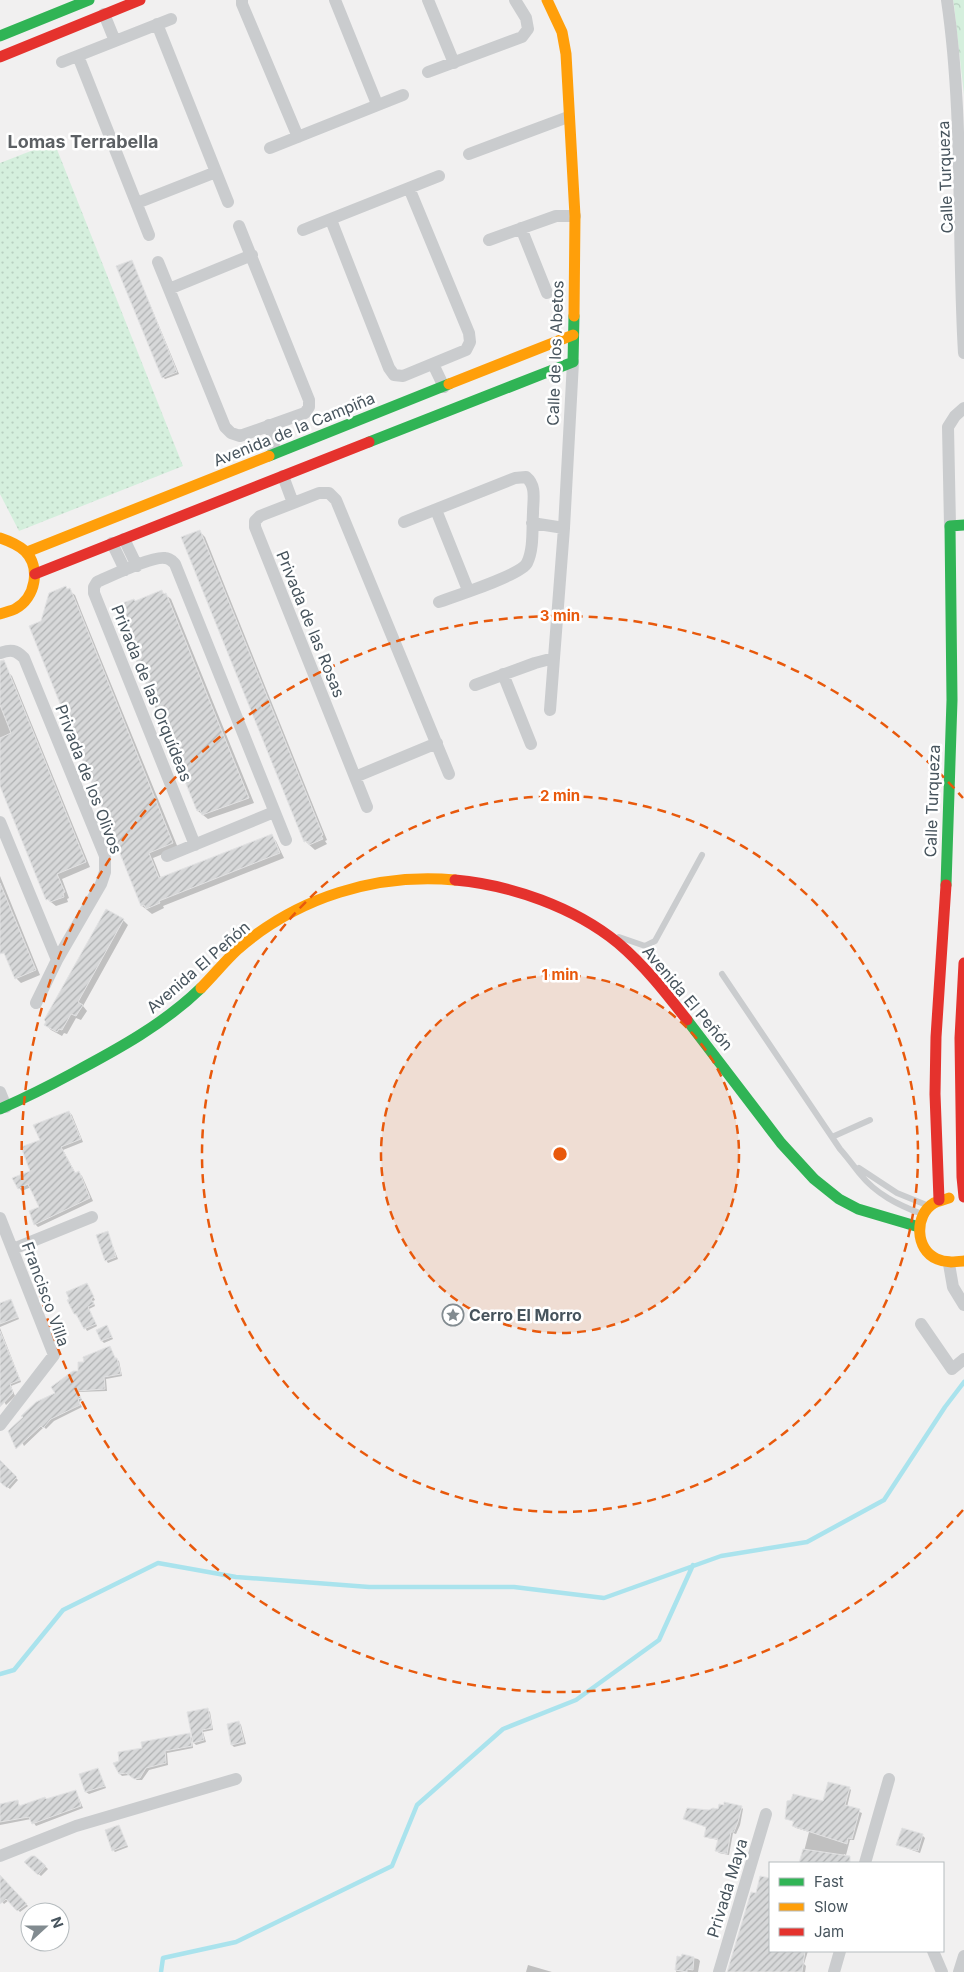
<svg xmlns="http://www.w3.org/2000/svg" width="964" height="1972" font-family="Inter,sans-serif">
	<defs>
		<pattern id="grass-dots" width="8" height="8" patternUnits="userSpaceOnUse" patternTransform="scale(1.25)"><rect width="8" height="8" fill="#d5efdd"/><path d="M2 2h.1M6 6h.1" fill="none" stroke="#b8cfc0" stroke-width="1.8" stroke-linecap="round"/></pattern>
		<pattern id="forest-crowns" width="20" height="18" patternUnits="userSpaceOnUse" patternTransform="scale(1.25)"><rect width="20" height="18" fill="#d5efdd"/><path d="M2 6a3 3 0 1 1 6 0M12 15a3 3 0 1 1 6 0" fill="none" stroke="#b8cfc0"/></pattern>
		<pattern id="building-hatch" width="6" height="6" patternUnits="userSpaceOnUse" patternTransform="scale(1.25)"><rect width="6" height="6" fill="#d7d8d9"/><path d="M-1 1l2-2M0 6l6-6M5 7l2-2" fill="none" stroke="#b0b2b3"/></pattern>
	</defs>
	<rect width="100%" height="100%" fill="#f1f0f0"/>
	<path fill="url(#grass-dots)" d="M54,142L183,466L19,531L0,494V163Z"/>
	<path fill="url(#forest-crowns)" d="M953,0H964V95L954,5Z"/>
	<path fill="#0003" d="M132,261L179,374L165,379L163,377Z
		M200,532L205,537L327,840L325,841L327,844L315,850L305,841Z
		M68,590L75,595L82,613L178,848L153,858L161,878L271,836L276,841L284,858L163,906L164,908L152,914L142,906L30,627L42,622Z
		M161,591L171,599L254,803L208,819L198,811L116,607L135,602Z
		M0,669L7,671L12,676L90,867L62,879L69,898L67,899L68,902L56,906L47,899L0,783Z
		M0,876L40,975L21,983L16,978L0,933Z
		M123,920L128,925L83,1006L87,1011L81,1020L76,1018L67,1034L64,1033L62,1036L51,1030L46,1025Z
		M69,1112L72,1115L83,1142L63,1150L76,1174L79,1173L82,1176L93,1201L38,1227L35,1224L41,1208L31,1187L22,1191L19,1188L31,1172L41,1141Z
		M107,1232L118,1259L108,1263L106,1260Z
		M87,1285L95,1300L93,1301L95,1306L89,1309L97,1326L87,1331L71,1300Z
		M11,1301L19,1319L0,1327V1305Z
		M107,1327L113,1339L104,1343L102,1341Z
		M0,1328L21,1382L11,1386L15,1396L6,1405L0,1394Z
		M110,1348L116,1359L119,1361L122,1376L106,1379L107,1391L78,1392L82,1400L79,1402L82,1407L54,1421L46,1429L44,1427L24,1446L14,1427L57,1394L80,1372L85,1363Z
		M0,1463L18,1480L10,1489L0,1481Z
		M207,1709L210,1712L213,1730L203,1732L206,1742L196,1745L192,1741L193,1748L167,1753L168,1765L149,1770L142,1780H137L129,1775L122,1776L120,1774L143,1749L189,1735L193,1739Z
		M239,1722L241,1725L246,1744L234,1747L232,1745Z
		M98,1769L106,1788L89,1794L86,1792Z
		M849,1788L851,1790L847,1807L862,1813L854,1840H850L846,1855L844,1854L841,1863H801L809,1832L796,1828L793,1826L795,1822L786,1819L824,1802Z
		M76,1791L83,1808L36,1826L31,1819L0,1825V1805L18,1801L20,1807Z
		M741,1807L743,1809L740,1825L736,1834L733,1833L729,1855L719,1853L717,1851L719,1840L708,1838L706,1836L708,1828L684,1818L717,1813Z
		M119,1826L128,1847L115,1852L113,1850Z
		M922,1835L925,1838L920,1853L898,1845Z
		M35,1857L48,1869L41,1876L26,1862Z
		M0,1877L28,1906L20,1912L9,1900L4,1904L0,1899Z
		M761,1877L770,1880V1951H808L804,1964L806,1966L805,1972H729Z
		M683,1956L698,1959L700,1961L698,1972H676L678,1958H683Z
		M528,1965L552,1972H526Z"/>
	<g fill="none" stroke-linecap="round" stroke-linejoin="round">
		<path stroke="#aae3ed" stroke-width="4.5" d="M0,1674L14,1670L63,1610L158,1563L236,1577L369,1587H514L604,1598L721,1556L807,1542L884,1500L945,1407L964,1382
			M161,1972L163,1958L236,1942L392,1866L417,1805L503,1729L576,1700L659,1640L693,1565"/>
	</g>
	<path fill="url(#building-hatch)" stroke="#e2e2e3" d="M132,260L177,372L162,378L116,266Z
		M200,530L323,835L321,836L323,839L309,845L307,841L304,842L181,537Z
		M66,586L67,589L70,588L78,607L173,843L149,853L159,878L272,834L280,853L159,901L160,903L146,909L144,905L141,906L29,626L41,621L49,593Z
		M162,590L163,594L166,593L249,798L202,815L200,810L197,811L114,606L134,599L135,601Z
		M4,660L86,862L57,874L65,892L63,893L64,897L50,902L49,899L46,900L39,883L0,786V738L11,733L0,705V661Z
		M0,883L36,970L15,979L4,953L0,954Z
		M106,909L124,919L78,1002L83,1005L76,1016L71,1014L62,1030L59,1029L57,1032L44,1025L46,1022L44,1020Z
		M69,1111L81,1139L61,1147L75,1173L79,1171L90,1198L34,1225L29,1211L39,1207L28,1184L18,1189L12,1178L30,1171L21,1147L40,1140L33,1125Z
		M108,1231L116,1257L105,1261L96,1235Z
		M87,1283L94,1297L91,1299L94,1304L88,1307L96,1324L84,1329L76,1314H74L67,1300L69,1299L66,1292Z
		M11,1299L18,1317L0,1324V1303Z
		M107,1325L112,1337L101,1341L96,1330Z
		M0,1331L20,1380L10,1384L13,1393L0,1407Z
		M110,1346L115,1358H117L121,1374L104,1377L105,1389L77,1391L81,1398L78,1399L80,1405L51,1419L43,1428L41,1426L16,1449L8,1431L23,1417L21,1416L36,1402L55,1393L51,1387L73,1371H78V1362H84L83,1357Z
		M0,1460L17,1477L7,1488L0,1482Z
		M208,1708L212,1728L202,1730L204,1740L193,1743L187,1712Z
		M239,1721L244,1742L231,1745L227,1724Z
		M190,1733L192,1746L165,1751L166,1763L146,1768L140,1778L134,1779L126,1773L119,1774L113,1763L119,1761L118,1752L142,1748L141,1742Z
		M98,1768L105,1786L85,1792L79,1774Z
		M828,1782L850,1787L845,1805L860,1809L852,1839L848,1838L847,1844L792,1826L794,1821L785,1819L787,1801L791,1800L793,1794L823,1801Z
		M76,1790L81,1806L32,1824L29,1817L0,1822V1804L18,1800L19,1806L45,1797L46,1799Z
		M724,1802L742,1806L738,1822L734,1832H731L727,1854L715,1851L718,1839L704,1837L706,1827L683,1819L687,1808L709,1810L713,1808L718,1809L719,1804L724,1805Z
		M119,1825L127,1845L112,1851L105,1830Z
		M902,1828L923,1834L918,1851L896,1845Z
		M803,1849L850,1856V1863H799Z
		M31,1856H35L46,1866L38,1875L24,1862Z
		M0,1875L27,1904L17,1911L6,1899L0,1904Z
		M760,1876L770,1878V1951H805L802,1972H727L751,1892L756,1893Z
		M682,1954L694,1957L693,1970L687,1969V1972L675,1970L677,1956L681,1957Z"/>
	<g fill="none" stroke-linecap="round" stroke-linejoin="round">
		<path stroke="#caccce" stroke-width="6" d="M619,937L645,946L655,941L702,855
			M722,974L840,1149C847,1157 853,1165 860,1174C876,1194 898,1205 922,1214
			M832,1137L870,1120
			M859,1168L897,1193L929,1206"/>
		<path stroke="#caccce" stroke-width="12" d="M242,0V4L298,137
			M335,0L377,104
			M428,0L454,63
			M947,0C964,115 957,237 964,353
			M104,14L115,41
			M157,24L228,202
			M78,56L149,235
			M62,62L171,19
			M428,72L522,37L528,29L526,18L515,0
			M270,148L403,95
			M469,154L568,117
			M137,203L216,172
			M331,220L389,368L394,375L403,376L466,350L470,342L469,333L409,188
			M521,228L547,293
			M303,230L439,176
			M489,240L556,216H575
			M158,262L225,427L231,433L240,436L305,413L309,407V400L239,226
			M169,289L252,255
			M433,364L444,387
			M269,425L274,441L273,454
			M283,476L293,503
			M436,510L468,590
			M404,522L515,478L526,477C537,486 533,500 533,513C532,528 534,549 527,563C521,575 455,596 439,602
			M532,523L564,528
			M950,526L948,427L955,416L964,408
			M124,539L137,566
			M112,543L125,570
			M0,653C11,649 16,650 24,658L105,856V872L101,884L57,960L36,1003
			M503,674L531,744
			M475,685L535,663L554,658
			M550,710L564,528L573,362
			M355,777L437,743
			M367,807L255,527V521L260,516L319,493H329L336,500L449,774
			M0,822L57,960
			M195,845L94,593V587L97,582C111,576 152,556 165,558C170,558 172,561 175,564L286,840
			M167,856L274,812
			M0,1092L6,1107
			M0,1218L54,1355L0,1425
			M13,1249L92,1217
			M949,1264L953,1287L964,1305
			M921,1324L952,1369L964,1359
			M0,1856L76,1826L236,1779
			M865,1863L889,1779
			M933,1951L942,1972
			M719,1972L766,1814
			M834,1972L840,1951
			M959,1972L964,1956"/>
		<path stroke="#30b455" stroke-width="11" d="M0,36L89,0
			M369,442L573,362L574,316
			M269,456L449,384
			M946,885L952,700L950,526L964,525
			M687,1020L781,1143L814,1179L839,1199L858,1209L919,1227
			M0,1109C25,1098 49,1086 73,1073C118,1049 164,1024 201,988"/>
		<path stroke="#ff9f0a" stroke-width="11" d="M547,0L562,32L566,54L575,216L574,316
			M449,384L573,335
			M0,538C9,541 17,544 25,551C41,567 36,598 15,609C11,611 5,612 0,614
			M27,552L269,456
			M201,988C214,975 225,961 238,949C298,897 376,873 455,880
			M949,1198C944,1200 938,1201 934,1203C914,1215 915,1250 937,1259C946,1263 954,1262 964,1261"/>
		<path stroke="#e5322d" stroke-width="11" d="M0,57L140,0
			M35,574L369,442
			M455,880C511,885 574,907 618,943C644,965 666,993 687,1020
			M964,963L960,1038L962,1177L964,1197
			M939,1200L935,1094L936,1037L946,885"/>
	</g>
	<circle cx="560" cy="1154" r="179" fill="#e8590c" fill-opacity=".12"/>
	<g fill="none" stroke="#e8590c" stroke-width="2.5" stroke-dasharray="9 6">
		<circle cx="560" cy="1154" r="179"/>
		<circle cx="560" cy="1154" r="358"/>
		<path d="M963 1510A538 538 0 1 1 963 798"/>
	</g>
	<defs>
		<g id="sight-ring" transform="scale(1.125)"><circle r="9.5" fill="#fff" stroke="#828b90" stroke-width="1.5"/><path d="M0-6L1.8-2.2L6-1.7L2.9 1.2L3.7 5.4L0 3.3L-3.7 5.4L-2.9 1.2L-6-1.7L-1.8-2.2Z" fill="#828b90"/></g>
	</defs>
	<g fill-rule="evenodd">
		<use href="#sight-ring" x="453" y="1315"/>
	</g>
	<g text-anchor="middle" stroke-width="5" stroke-linejoin="round" paint-order="stroke">
		<g font-size="16" fill="#47545d" stroke="#fff">
			<text transform="translate(945 177) rotate(-92)" y="6">Calle Turqueza</text>
			<text transform="translate(555 353) rotate(-88)" y="6">Calle de los Abetos</text>
			<text transform="translate(294 429) rotate(-22)" y="6">Avenida de la Campiña</text>
			<text transform="translate(311 624) rotate(68)" y="6">Privada de las Rosas</text>
			<text transform="translate(152 693) rotate(68)" y="6">Privada de las Orquídeas</text>
			<text transform="translate(89 779) rotate(69)" y="6">Privada de los Olivos</text>
			<text transform="translate(932 801) rotate(-88)" y="6">Calle Turqueza</text>
			<text transform="translate(198 967) rotate(-41)" y="6">Avenida El Peñón</text>
			<text transform="translate(688 998) rotate(50)" y="6">Avenida El Peñón</text>
			<text transform="translate(46 1294) rotate(70)" y="6">Francisco Villa</text>
			<text transform="translate(727 1888) rotate(-73)" y="6">Privada Maya</text>
		</g>
		<g font-size="16" font-weight="bold" fill="#47545d" stroke="#fff" text-anchor="start">
			<text x="469" y="1321">Cerro El Morro</text>
		</g>
		<g font-size="18" font-weight="bold" fill="#5c6064" stroke="#fff">
			<text x="83" y="148">Lomas Terrabella</text>
		</g>
	</g>
	<circle cx="560" cy="1154" r="8" fill="#e8590c" stroke="#fff" stroke-width="2.5"/>
	<g font-size="15" text-anchor="middle" font-weight="bold" fill="#e8590c" stroke="#fff" stroke-width="5" stroke-linejoin="round" paint-order="stroke">
		<text x="560" y="621">3 min</text>
		<text x="560" y="801">2 min</text>
		<text x="560" y="980">1 min</text>
	</g>
	<rect x="769" y="1862" width="175" height="90" fill="#ffffff" stroke="#b5bbbe"/>
	<rect x="779" y="1878" width="25" height="8" fill="#30b455" stroke="#b5bbbe"/>
	<text x="814" y="1887" font-size="15" fill="#47545d">Fast</text>
	<rect x="779" y="1903" width="25" height="8" fill="#ff9f0a" stroke="#b5bbbe"/>
	<text x="814" y="1912" font-size="15" fill="#47545d">Slow</text>
	<rect x="779" y="1928" width="25" height="8" fill="#e5322d" stroke="#b5bbbe"/>
	<text x="814" y="1937" font-size="15" fill="#47545d">Jam</text>
	<g transform="translate(45 1927) rotate(69)"><circle r="24" fill="#ffffff" stroke="#b5bbbe"/>
	<path d="M0-4L9 19L0 12L-9 19Z" fill="#828b90"/>
	<text y="-8" font-size="14" font-weight="bold" text-anchor="middle" fill="#47545d">N</text>
	</g>
</svg>
